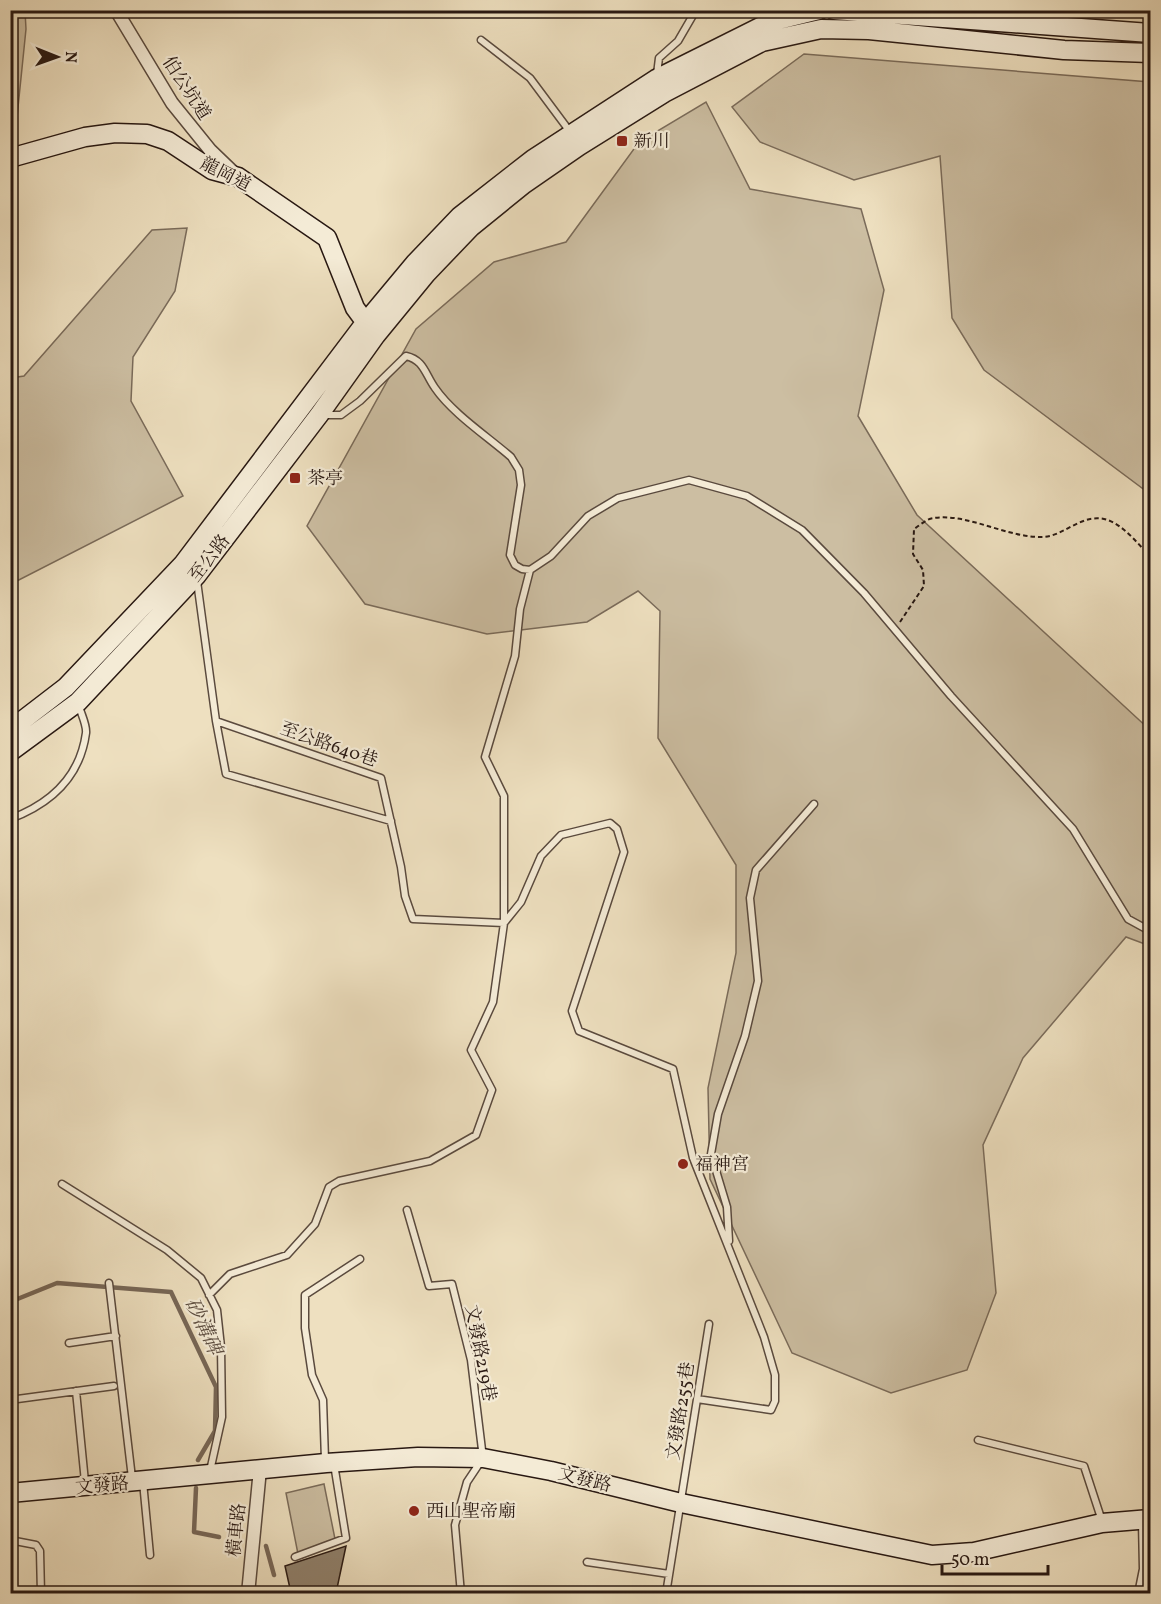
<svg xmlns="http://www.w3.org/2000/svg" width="1161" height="1604" font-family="Vollkorn,'Noto Serif TC',serif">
	<rect width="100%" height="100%" fill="#eee0c0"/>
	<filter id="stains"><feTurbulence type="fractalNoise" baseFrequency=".00333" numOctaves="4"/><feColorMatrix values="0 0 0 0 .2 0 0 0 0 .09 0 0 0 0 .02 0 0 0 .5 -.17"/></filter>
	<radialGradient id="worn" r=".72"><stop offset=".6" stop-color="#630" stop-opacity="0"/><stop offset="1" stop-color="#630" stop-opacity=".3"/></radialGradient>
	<path fill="#ccbea2" stroke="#7a6b5a" stroke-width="1.5" d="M10,11H25L26,29L16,127L11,129Z
		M804,54L1150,82V494L984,370L952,318L940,156L854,180L760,142L732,107Z
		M706,102L750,189L861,209L884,290L858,416L917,515L1150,730V946L1126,937L1023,1058L983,1145L996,1293L967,1370L891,1393L792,1353L710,1179L708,1088L736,953V865L658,738L660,611L638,591L587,622L487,634L365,604L307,526L416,329L494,262L566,242L639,142Z
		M187,228L175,291L133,357L131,401L183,496L11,584V378L24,376L152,230Z
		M324,1484L336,1544L298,1554L286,1493Z"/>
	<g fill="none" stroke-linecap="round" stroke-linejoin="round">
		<path stroke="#776757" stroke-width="4.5" d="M10,1302L57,1283L171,1292L216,1387L215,1431L198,1460
			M196,1488L194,1532L219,1537
			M266,1546L274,1575"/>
	</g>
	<path fill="#8f806c" stroke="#281812" stroke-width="1.5" d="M346,1546L336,1593H291L285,1566Z"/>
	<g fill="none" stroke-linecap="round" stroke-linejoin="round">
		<g stroke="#5a4a3e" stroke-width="9">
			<path id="lane" d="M481,40L530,78L571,133
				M657,74L659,58L678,41L696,10
				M324,415H341L360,401L406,356C424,360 425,374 435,388C452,413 488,437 511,457L519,470L521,485L510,555L515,565L522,569L530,570L551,556L588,516L618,498L689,480L747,496L802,530L864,593L951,696L1073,829L1128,919L1150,931
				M197,581L216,721L381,778L401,867L405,896L413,919L504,923L521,902L541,856L561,835L610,823L617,829L624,852L572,1011L579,1031L673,1069L693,1158L764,1337L775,1375V1401L771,1410L697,1399
				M216,721L226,774L391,821
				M10,819C50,804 80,777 86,733C87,725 81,714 79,706
				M62,1184L167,1250L201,1278L217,1310L221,1347L222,1417L210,1471
				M407,1210L429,1286L452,1284L471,1360L483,1458L467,1482L455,1525L461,1594
				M729,1241L727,1207L711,1154L718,1114L745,1036L758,981L750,898L756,870L814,804
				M109,1283L132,1478
				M209,1295L230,1274L287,1255L315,1224L329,1187L339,1181L430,1161L476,1135L492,1090L471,1050L493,1002L504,923V796L485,757L515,656L520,609L530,570
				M69,1343L116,1336
				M76,1391L85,1482
				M10,1400L114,1386
				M978,1440L1084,1466L1102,1521
				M325,1460L323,1400L312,1375L305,1328V1295L360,1259
				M143,1482L150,1555
				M10,1540L36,1545L40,1551L41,1594
				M295,1557L346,1538L334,1464
				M587,1562L669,1574
				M666,1594L709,1324
				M1138,1594L1143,1569L1142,1522"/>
		</g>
		<g stroke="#5a4a3e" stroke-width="15">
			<path id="street" d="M116,10L172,103L210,150L237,176
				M248,1594L260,1469"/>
		</g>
		<g stroke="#281812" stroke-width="21">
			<path id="secondary" d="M834,10L1150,33
				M10,158L85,137L115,133L147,134L168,141L212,170L238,177L327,238L355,308L372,331
				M10,730L66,687L183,564L365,323L415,263L460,216L533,159L656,79L770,22L819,10
				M10,752L78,702L197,575L319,415L376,335L426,274L471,227L524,184L579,146L664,93L762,42L821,29L869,30L1064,50L1150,53
				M10,1493L326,1463L418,1457L483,1458L551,1471L681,1503L932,1555L974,1552L1102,1523L1150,1519"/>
		</g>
		<path stroke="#281812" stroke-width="2" stroke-dasharray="4.5 3" stroke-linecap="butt" d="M900,622L924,586L923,570L913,554L914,529C920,525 928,518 934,518C968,513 1007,538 1043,537C1064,536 1081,514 1104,519C1122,523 1137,543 1150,556"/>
		<use href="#lane" stroke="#f4ebd6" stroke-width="6"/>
		<use href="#street" stroke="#f4ebd6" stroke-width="12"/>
		<use href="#secondary" stroke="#f4ebd6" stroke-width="18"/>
	</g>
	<g fill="#8f2418" stroke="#f4ebd6" stroke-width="2">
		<rect x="616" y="135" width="12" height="12" rx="3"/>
		<rect x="289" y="472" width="12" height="12" rx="3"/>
		<circle cx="683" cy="1164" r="6"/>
		<circle cx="414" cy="1511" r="6"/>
	</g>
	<g text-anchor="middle" stroke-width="4.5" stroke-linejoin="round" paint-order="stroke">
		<g font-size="18" fill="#281812" stroke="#f4ebd6">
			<text transform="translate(187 88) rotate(57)" y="6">伯公坑道</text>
			<text transform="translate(226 174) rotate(27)" y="6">龍岡道</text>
			<text transform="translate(209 558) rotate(-52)" y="6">至公路</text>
			<text transform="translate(329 744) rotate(19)" y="6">至公路640巷</text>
			<text transform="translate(481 1353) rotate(79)" y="6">文發路219巷</text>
			<text transform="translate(680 1411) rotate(-81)" y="6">文發路255巷</text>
			<text transform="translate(585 1479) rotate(14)" y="6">文發路</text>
			<text transform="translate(102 1485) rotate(-5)" y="6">文發路</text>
			<text transform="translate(236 1530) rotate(-84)" y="6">橫車路</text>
		</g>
		<g font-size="18" fill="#281812" stroke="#f4ebd6" text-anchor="start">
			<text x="634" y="147">新川</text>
			<text x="307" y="484">茶亭</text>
			<text x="695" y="1170">福神宮</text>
			<text x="426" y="1517">西山聖帝廟</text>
		</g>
		<g font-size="20" font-style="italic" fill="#5c4d40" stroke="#f4ebd6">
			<text transform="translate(204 1326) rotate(65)" y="7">砂溝碑</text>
		</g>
	</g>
	<rect width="1161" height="1604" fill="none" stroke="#eee0c0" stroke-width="36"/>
	<rect x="12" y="12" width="1137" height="1580" fill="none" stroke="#281812" stroke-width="3"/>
	<rect x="18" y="18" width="1125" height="1568" fill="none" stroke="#281812" stroke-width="1.5"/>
	<g transform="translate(57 57) rotate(91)" stroke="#f4ebd6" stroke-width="4.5" paint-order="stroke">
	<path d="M0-4.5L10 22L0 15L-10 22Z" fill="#281812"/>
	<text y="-9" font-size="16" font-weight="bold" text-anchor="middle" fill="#281812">N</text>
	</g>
	<path d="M942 1565v9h106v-9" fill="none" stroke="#281812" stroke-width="3"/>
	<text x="951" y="1565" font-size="18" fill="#281812" stroke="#f4ebd6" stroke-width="4.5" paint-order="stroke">50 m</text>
	<rect width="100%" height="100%" filter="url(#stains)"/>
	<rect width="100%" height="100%" fill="url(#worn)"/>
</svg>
